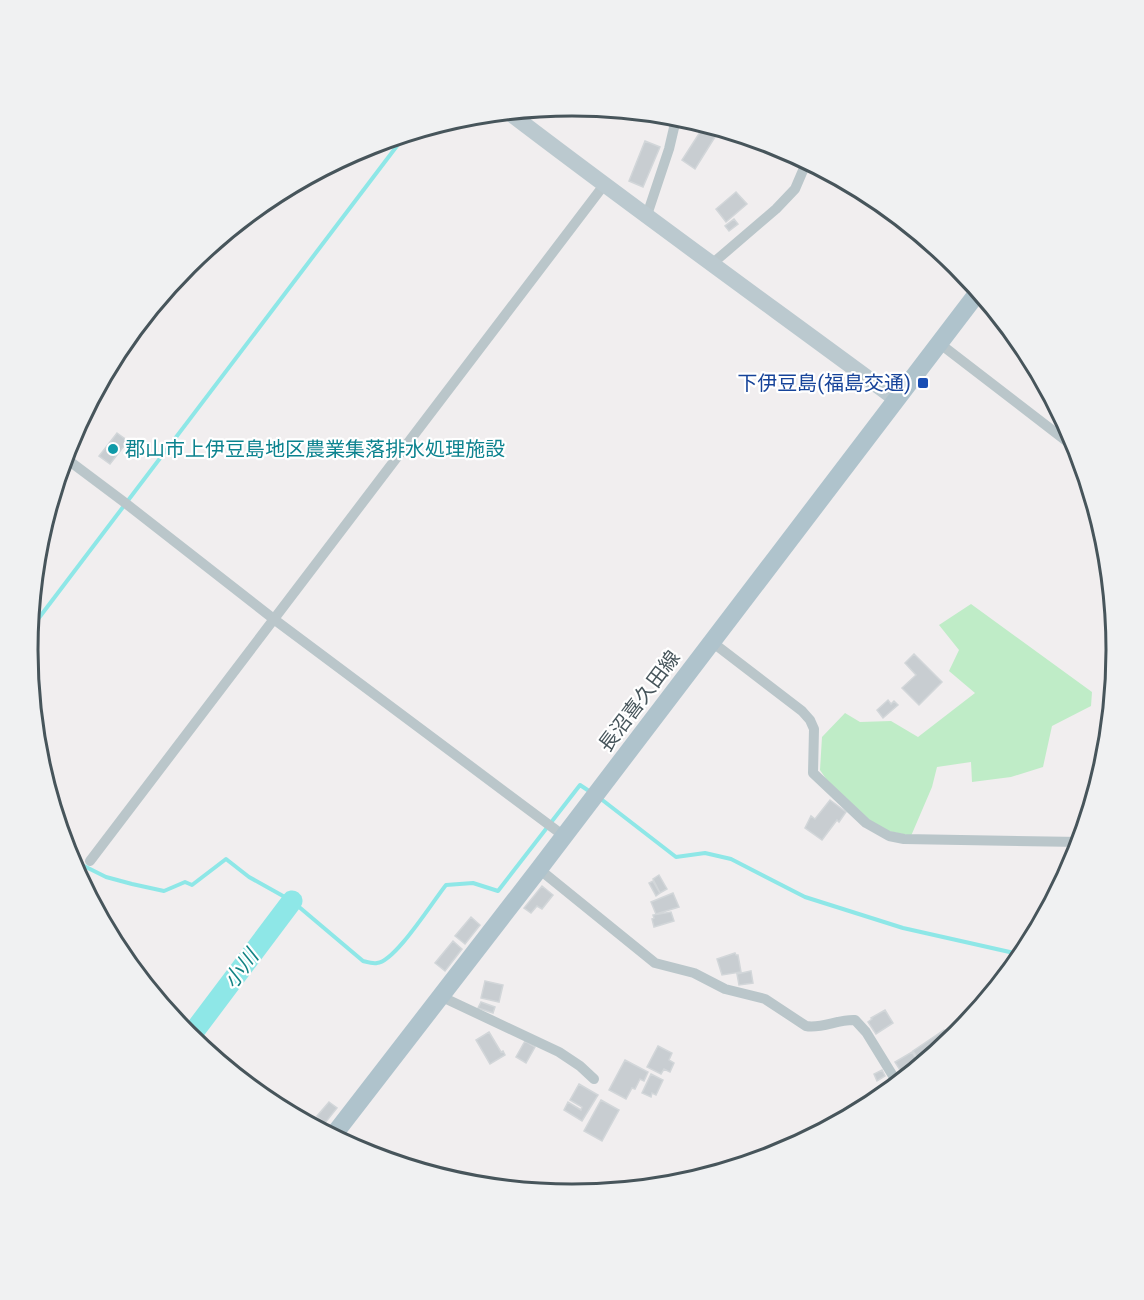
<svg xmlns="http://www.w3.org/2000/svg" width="1144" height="1300" font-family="Roboto,'Noto Sans JP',sans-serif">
	<rect width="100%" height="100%" fill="#f1eeef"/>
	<path fill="#bfecc7" d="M971,604L1092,692L1091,706L1052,726L1043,767L1011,777L972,782L971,762L937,767L932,787L911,836L884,830L842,802L820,770L822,737L845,713L860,722L891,721L918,737L975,693L949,671L959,650L939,625Z"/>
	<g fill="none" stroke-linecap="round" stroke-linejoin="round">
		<path stroke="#8ee7e7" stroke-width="4" d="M29,631L406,134
			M601,799L676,857L705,853L731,859L805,897L903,928L1023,955
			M68,858L106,877L132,884L164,891L185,882L192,885L226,859L249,877L292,901L363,961C367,962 373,964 377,963C395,962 433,901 446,885L473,883L498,891L580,785L592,793"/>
		<path stroke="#8ee7e7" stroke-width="21" d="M189,1038L292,901"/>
	</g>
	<path fill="#c8cdd1" stroke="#d2d6d9" stroke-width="1.5" d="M619,110L636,111L629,119Z
		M689,119L696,121L694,129L686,127Z
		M702,129L715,137L695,169L682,160Z
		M645,141L660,147L643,187L629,181Z
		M736,192L747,204L726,222L716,209Z
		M734,219L738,224L729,231L725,226Z
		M117,433L128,441L110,464L99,456Z
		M914,654L942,682L919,705L902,688L916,675L905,663Z
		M888,700L891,704L894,701L898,705L883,718L877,710Z
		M830,800L846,812L839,822L837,820L822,840L805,828L811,816L815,819Z
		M659,875L667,889L660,893L653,879Z
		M653,881L660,893L656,896L649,883Z
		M542,886L553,895L542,909L537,906L531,913L524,908Z
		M673,893L679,907L656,914L651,902Z
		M671,912L674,921L654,927L652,919L654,918L653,915Z
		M471,917L480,925L465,944L455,936Z
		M453,941L462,949L445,971L435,963Z
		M735,953L736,955H738L741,972L722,975L717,959Z
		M751,971L753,983L739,985L737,974Z
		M485,981L503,985L499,1002L481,998Z
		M481,1002L495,1007L493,1013L478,1008Z
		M885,1010L893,1023L876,1034L868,1022L872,1019L871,1018Z
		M944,1030L951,1041L922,1065L913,1051Z
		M489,1032L501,1052L503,1051L505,1055L490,1064L476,1040Z
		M525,1041L535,1047L526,1063L516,1057Z
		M658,1046L672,1053L669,1060L674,1063L670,1072L664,1069L661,1074L647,1067Z
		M912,1052L920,1066L905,1078L895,1062Z
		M625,1060L648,1072L644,1081L640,1079L635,1089L632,1088L626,1099L609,1090Z
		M882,1070L885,1076L877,1081L874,1074Z
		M651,1074L663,1080L656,1095L652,1093L651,1097L642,1093Z
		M579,1084L598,1095L582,1121L564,1110L568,1102L581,1110L582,1107L570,1100Z
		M601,1100L619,1110L602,1141L584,1131Z
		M329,1102L337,1108L325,1123L317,1116Z"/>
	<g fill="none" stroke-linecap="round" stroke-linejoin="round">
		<path stroke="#bac6ca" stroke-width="10" d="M647,215L669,149L677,115
			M713,263L776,209L795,189L807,161
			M939,343L1078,450
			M64,457L124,502L275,620L564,836
			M712,642L802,711L810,720L814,729L813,773L866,823L889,836L904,839L1081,842
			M90,861L604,185
			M539,869L655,963L694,973L725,989L765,999L806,1026C822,1029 838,1019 855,1020L866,1032L898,1084
			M440,996L559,1052L580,1066L594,1079"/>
		<path stroke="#bbc9cf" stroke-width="16" d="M507,111C635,209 766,303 896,399"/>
		<path stroke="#afc3cc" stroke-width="18" d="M332,1137L539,869L979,291"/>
	</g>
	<rect fill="#1a4fb4" stroke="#fff" stroke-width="2" x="917" y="377" width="12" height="12" rx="3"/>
	<circle fill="#0f9aa8" stroke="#fff" stroke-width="2" cx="113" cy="449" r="6"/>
	<g text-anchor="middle" stroke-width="4.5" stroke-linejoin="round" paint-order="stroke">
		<g font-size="20" fill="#164399" stroke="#fff" text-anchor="end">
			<text x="911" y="390">下伊豆島(福島交通)</text>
		</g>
		<g font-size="20" fill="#0d838f" stroke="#fff" text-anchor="start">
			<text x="125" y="456">郡山市上伊豆島地区農業集落排水処理施設</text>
		</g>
		<g font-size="20" fill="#47555b" stroke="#fff">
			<text transform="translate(639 701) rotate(-53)" y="7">長沼喜久田線</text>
		</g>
		<g font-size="21" font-style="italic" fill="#138384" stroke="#fff">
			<text transform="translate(241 969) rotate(-53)" y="7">小川</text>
		</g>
	</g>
	<path d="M0 0H1144V1300H0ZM38 650a534 534 0 1 1 1068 0a534 534 0 1 1-1068 0Z" fill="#f0f1f2" fill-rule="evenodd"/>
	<path fill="none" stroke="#47555b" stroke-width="3" d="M38 650a534 534 0 1 1 1068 0a534 534 0 1 1-1068 0Z"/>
</svg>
